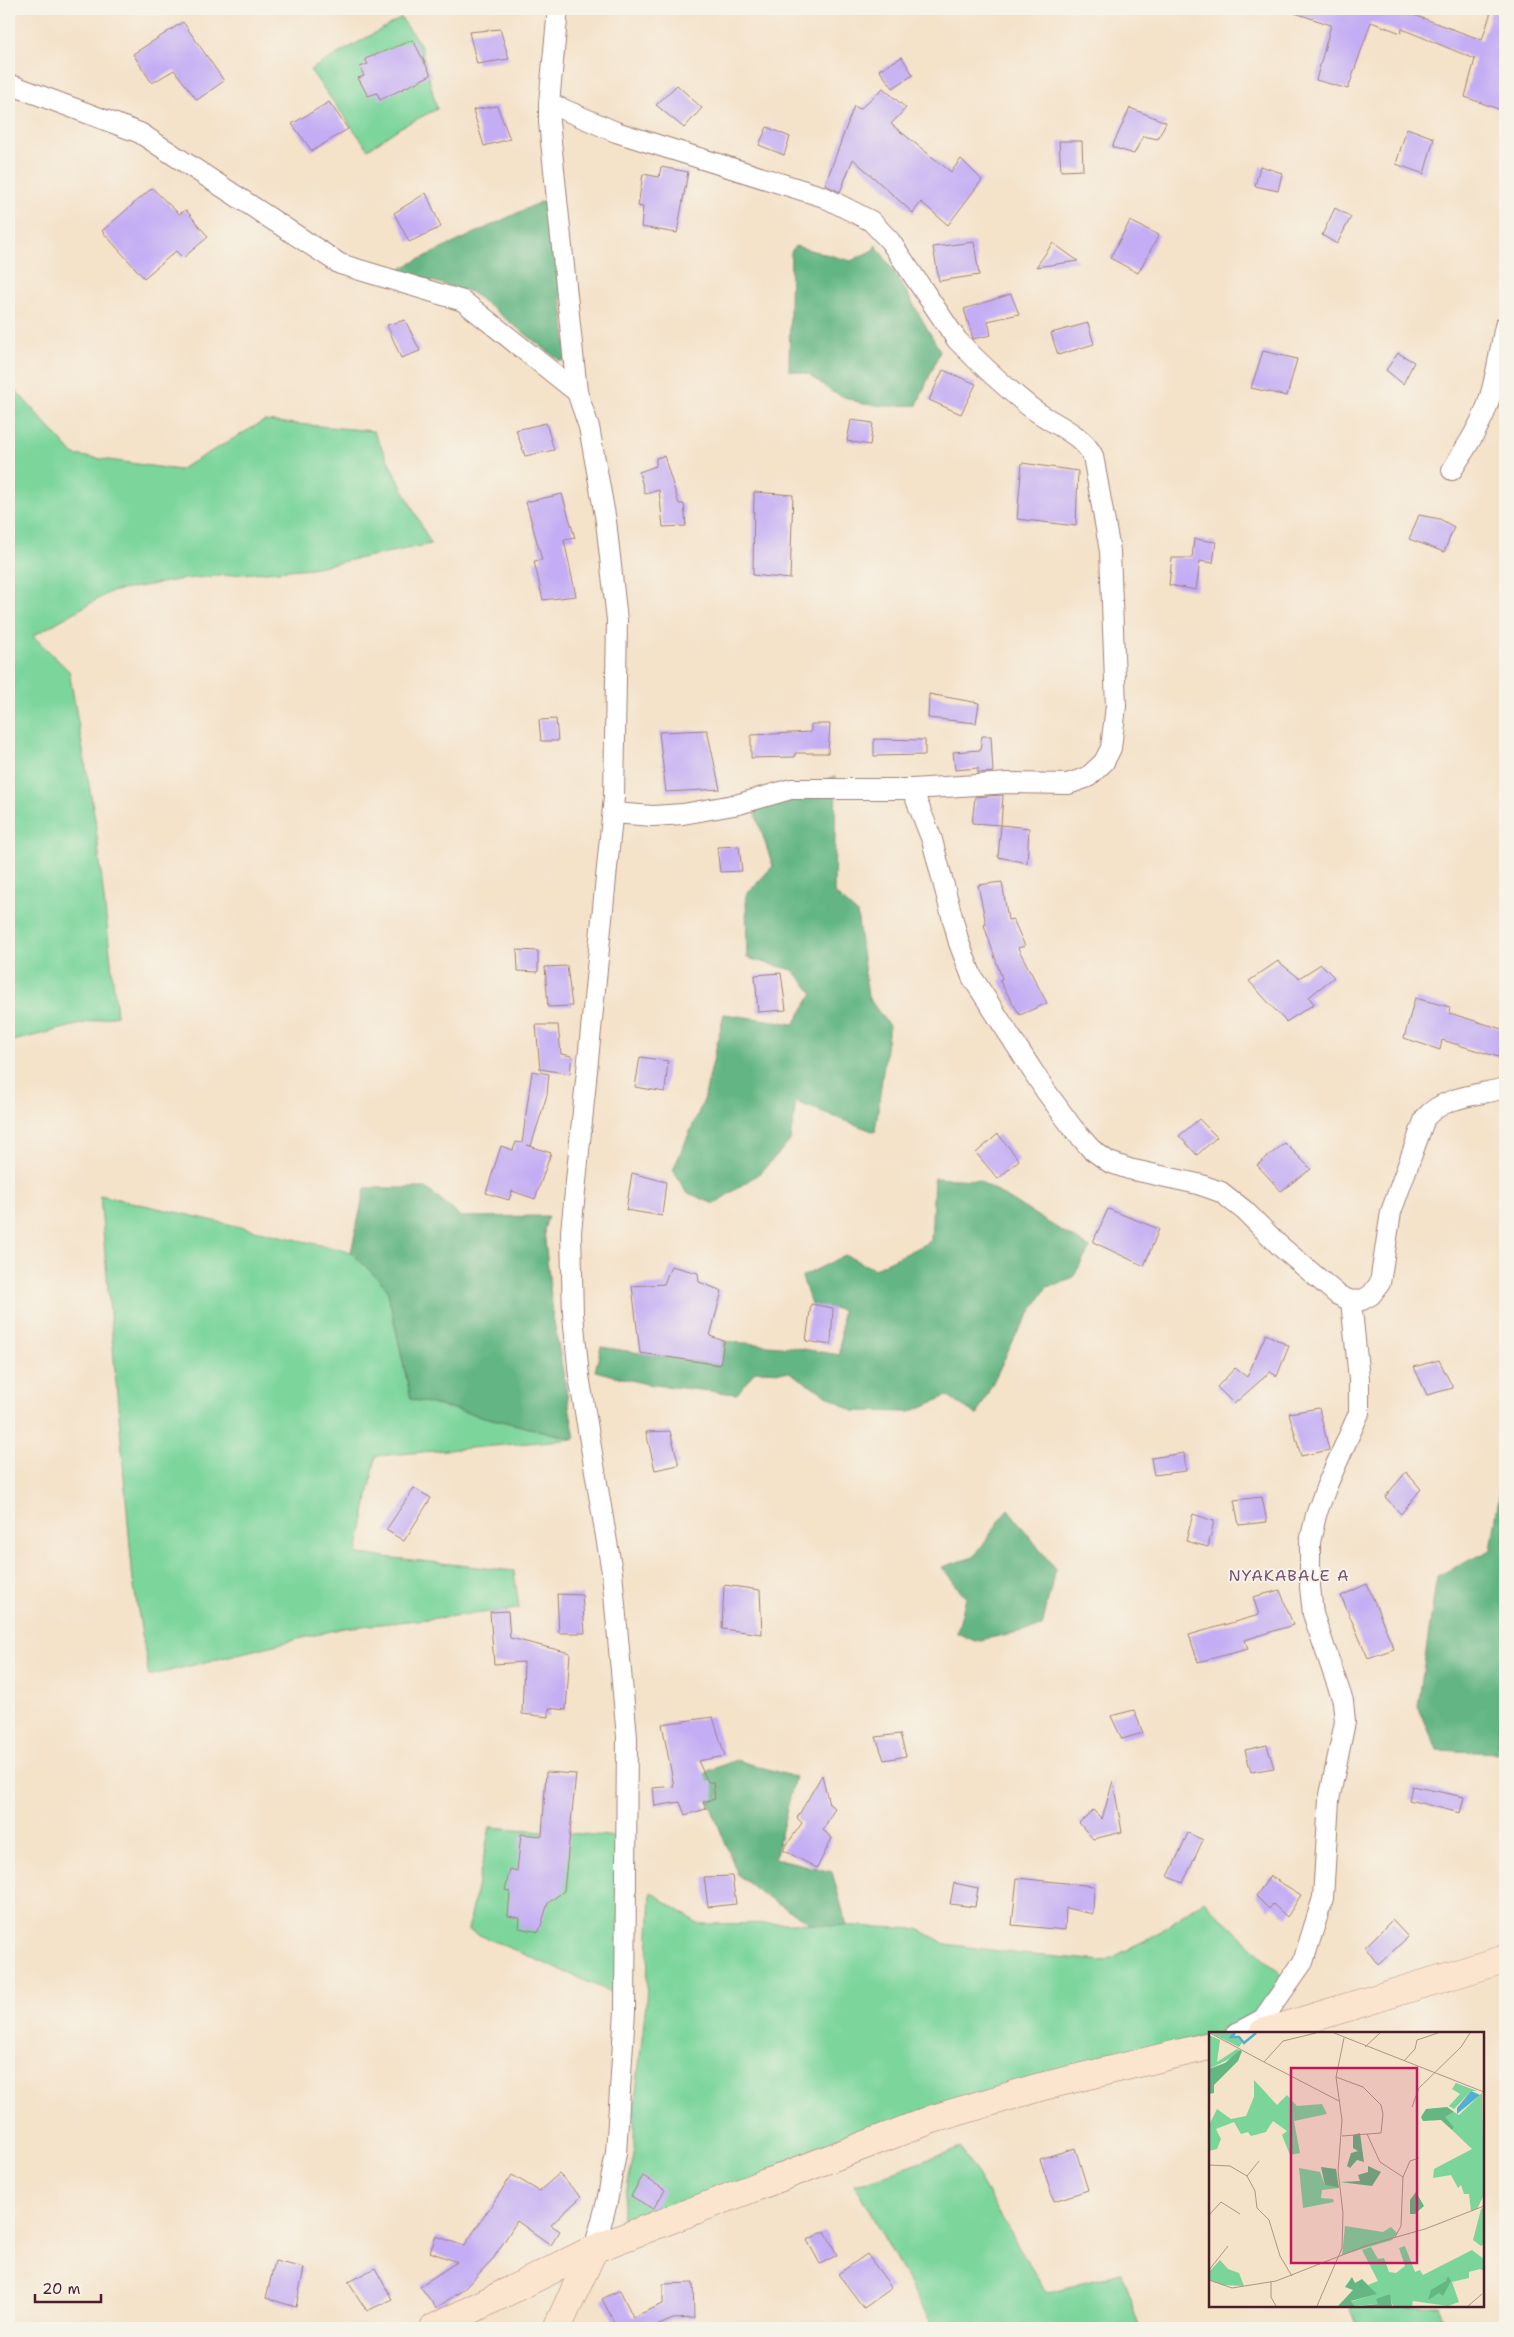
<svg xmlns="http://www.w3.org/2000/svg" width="1514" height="2337" font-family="'Shantell Sans',sans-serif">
	<rect width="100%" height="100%" fill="#f7f3e8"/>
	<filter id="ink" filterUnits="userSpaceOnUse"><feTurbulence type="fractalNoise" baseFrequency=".02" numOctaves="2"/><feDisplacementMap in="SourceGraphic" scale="10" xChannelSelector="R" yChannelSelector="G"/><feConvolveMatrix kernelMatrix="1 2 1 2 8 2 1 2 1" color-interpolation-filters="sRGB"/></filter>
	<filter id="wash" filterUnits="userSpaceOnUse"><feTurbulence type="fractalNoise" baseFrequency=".0096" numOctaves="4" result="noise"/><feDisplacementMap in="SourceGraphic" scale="20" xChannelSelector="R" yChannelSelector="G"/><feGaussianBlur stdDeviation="1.12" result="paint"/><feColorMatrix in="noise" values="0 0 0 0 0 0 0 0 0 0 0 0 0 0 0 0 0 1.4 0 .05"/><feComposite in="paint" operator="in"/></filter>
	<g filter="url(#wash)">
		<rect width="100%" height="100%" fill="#f4e2c9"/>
		<path fill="#7bd59b" stroke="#627a63" d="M401,18L420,44L437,109L401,127L368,149L310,70Z
			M9,383L74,455L179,470L264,421L373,431L431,544L311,568L183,579L110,592L33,636L69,671L95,819L117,1015L9,1042Z
			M100,1195L351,1252L387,1288L411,1399L575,1439L376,1456L357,1554L514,1571L519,1609L343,1628L149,1676L133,1581Z
			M490,1827L620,1837L618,1995L468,1930Z
			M651,1892L699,1924L797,1923L918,1929L946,1944L1021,1954L1104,1961L1144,1942L1204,1901L1281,1975L1271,2009L1244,2033H1210L944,2119L615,2245L634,2155V2110L646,2003Z
			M961,2148L1046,2293L1121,2273L1140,2328H934L855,2185Z
			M1349,2306H1438L1447,2328H1358Z"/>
		<path fill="#64b683" stroke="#576a57" d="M551,197L568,361L559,360L471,292L395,271Z
			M876,245L900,281L940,351L917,405L889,406L863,404L832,392L809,374L789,370L791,252L795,246L851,261L873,250Z
			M836,776L834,893L857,913L868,997L889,1026L875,1132L796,1102L790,1141L761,1172L714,1204L686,1192L673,1170L704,1100L724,1014L794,1024L813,993L793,970L747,958L746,895L773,866L753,807Z
			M934,1178L978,1180L1090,1248L1072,1279L1047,1287L1016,1335L977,1415L947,1396L910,1412L853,1411L789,1372L755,1371L737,1394L646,1384L595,1371L601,1347L719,1365L724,1341L790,1347L840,1355L842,1310L811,1304L802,1277L845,1255L874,1269L931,1241Z
			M365,1188H426L461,1217L548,1216L544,1230L553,1316L575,1439L411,1399L387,1288L351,1252Z
			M1500,1491L1505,1495V1714L1500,1716L1497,1753L1437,1750L1418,1706L1437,1576L1491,1550Z
			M1008,1509L1055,1569L1042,1627L975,1641L957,1633L966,1598L942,1567L974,1557Z
			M736,1760L795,1777L775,1858L832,1872L847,1926L812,1924L761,1893L738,1875L701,1782L708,1771Z"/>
		<g id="blocks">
			<path fill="#c4adf4" d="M1293,9H1398L1482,40L1492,9H1505V99L1501,110L1465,97L1475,59L1402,29L1401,33L1371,22L1348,89L1316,80L1331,25L1292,12Z
				M183,22L224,81L197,100L174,70L152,83L133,54Z
				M500,29L509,59L477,64L469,32Z
				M413,40L431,75L380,100L377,93L368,96L358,78L364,76L360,67L368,64L365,59Z
				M902,57L913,75L893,88L879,70Z
				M677,85L702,108L684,128L656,105Z
				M883,88L906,108L891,124L951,172L961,159L982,180L948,225L921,202L913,213L853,159L840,192L825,185L854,106L860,109Z
				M329,102L348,129L312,151L292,124Z
				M497,106L510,139L484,146L473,110Z
				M1130,108L1166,122L1158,139L1143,136L1134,154L1112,147Z
				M767,127L790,137L784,155L759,145Z
				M1407,128L1434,138L1424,174L1396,164Z
				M1059,141H1082L1083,170L1061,171Z
				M1260,166L1282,173L1278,191L1255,186Z
				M661,167L688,172L677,233L641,227L643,207L638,206L643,174L659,177Z
				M152,188L179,214L186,210L208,237L183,258L176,251L144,278L102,231Z
				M426,193L441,227L409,242L394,213Z
				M1335,208L1351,217L1337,244L1322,235Z
				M1130,221L1159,235L1138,273L1110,258Z
				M974,242L979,275L939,281L933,247Z
				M1053,243L1078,261L1036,267Z
				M1011,294L1019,314L988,321L991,335L973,339L964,309Z
				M405,320L420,351L401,358L387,325Z
				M1088,323L1094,344L1058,355L1051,333Z
				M1263,351L1297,359L1287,396L1251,388Z
				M1398,353L1414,362L1403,384L1386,370Z
				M943,370L976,384L961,414L929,400Z
				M851,420L873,423L870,445L847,441Z
				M546,423L554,450L525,456L516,430Z
				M664,456L679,504H684L686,526L663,527L659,490L645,494L639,472L656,466V458Z
				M1022,463L1078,471L1076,526L1017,519Z
				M754,492L793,495L790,579L753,575Z
				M562,494L575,538L564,540L576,596L543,600L534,561L542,560L526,502Z
				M1419,515L1440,519L1454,527L1444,552L1409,539Z
				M1194,539L1216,542L1213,563L1200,561L1196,590L1169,585L1172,558H1192Z
				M929,694L979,703L976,723L928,718Z
				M556,719L558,741H541L539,720Z
				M811,724H830L828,753H795V757L751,758V735L811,732Z
				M707,730L720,789L666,792L659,732Z
				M982,736H991L993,772L978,773V768L955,770L953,752L980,750Z
				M874,739L925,740V755L874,756Z
				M1003,795L1001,825L972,823L975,797Z
				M1001,825L1029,828L1027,863L998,857Z
				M739,846L742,871L720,872L717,847Z
				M1002,882L1008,920L1013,919L1025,946L1018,948L1047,1003L1020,1015L999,980L1002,979L984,925L986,924L978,885Z
				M517,950L538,951V972L518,971Z
				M1278,961L1299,978L1321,964L1334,977L1309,997L1314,1004L1286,1022L1249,981Z
				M567,966L572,1006L548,1007L545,967Z
				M781,973L786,1010L758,1012L755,975Z
				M1415,998L1450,1007L1449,1013L1505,1030V1059L1442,1040L1440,1050L1404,1038Z
				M536,1025H558L561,1054L572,1056L570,1074L540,1069Z
				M640,1057L668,1061L665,1092L635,1087Z
				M532,1071L549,1074L547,1095L531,1146L527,1145L551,1153L535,1199L512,1191L509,1200L486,1193L501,1146L513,1150L516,1142L522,1143Z
				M1199,1119L1217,1137L1197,1155L1179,1136Z
				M998,1134L1019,1160L998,1179L976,1153Z
				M1285,1143L1311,1169L1281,1191L1257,1165Z
				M632,1173L666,1182L662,1216L626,1210Z
				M1108,1209L1159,1229L1144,1266L1093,1242Z
				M671,1266L698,1273L699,1282L722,1291L710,1336L724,1341L720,1365L640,1353L632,1286L664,1284Z
				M811,1304L833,1308L831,1345L806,1341Z
				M1266,1334L1289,1346L1277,1376L1270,1372L1234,1404L1217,1387L1235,1368L1247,1377Z
				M1439,1360L1453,1388L1427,1395L1414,1367Z
				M1319,1408L1329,1450L1301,1456L1289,1413Z
				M670,1431L679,1465L655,1470L646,1432Z
				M1184,1453L1186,1471L1154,1475L1151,1458Z
				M1406,1472L1421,1489L1401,1514L1385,1497Z
				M414,1488L431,1498L404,1541L386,1530Z
				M1262,1497L1267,1522L1239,1525L1234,1500Z
				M1193,1514L1214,1521L1208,1547L1186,1541Z
				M1367,1584L1394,1649L1368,1658L1341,1596Z
				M724,1585L760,1590L762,1634L722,1629Z
				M1280,1590L1293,1625L1245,1640L1248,1649L1198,1662L1189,1635L1259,1615L1253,1597Z
				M557,1594L582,1595L585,1633H559Z
				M508,1611L510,1638L570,1653L566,1710L549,1708V1717L522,1714L524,1662L494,1664L490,1612Z
				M1134,1710L1143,1733L1122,1739L1111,1716Z
				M713,1717L725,1756L698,1761L708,1782H713L715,1799L703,1802L706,1809L685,1815L680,1802L655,1806L653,1788L674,1786L662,1724Z
				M900,1734L906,1756L884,1760L876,1737Z
				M1267,1745L1274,1768L1251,1772L1245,1750Z
				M546,1772L576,1774L564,1891L548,1903L539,1932L519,1928L520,1918L508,1916L510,1892L505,1890L510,1869L517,1871L521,1834L542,1836Z
				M822,1775L829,1804L835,1808L823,1830L832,1838L817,1868L783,1850L802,1823L797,1818Z
				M1113,1781L1122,1832L1093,1839L1079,1823L1093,1810L1102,1819Z
				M1412,1786L1464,1797L1460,1813L1409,1800Z
				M1188,1833L1203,1840L1183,1883L1168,1877Z
				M732,1876L736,1904L708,1907L704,1877Z
				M1270,1876L1301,1895L1287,1917L1273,1904L1269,1909L1256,1896Z
				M1017,1878L1094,1886L1093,1914L1066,1908L1065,1930L1012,1925Z
				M954,1883L978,1888L975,1907L950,1904Z
				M1392,1920L1408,1937L1378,1965L1365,1947Z
				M1075,2148L1088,2190L1054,2201L1040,2159Z
				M559,2174L581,2197L551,2225L560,2231L551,2245L517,2221L493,2259L463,2290L436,2308L420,2286L457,2262L430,2252L436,2236L464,2246L512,2175L539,2191Z
				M643,2176L665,2190L653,2209L631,2196Z
				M825,2231L837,2255L820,2264L807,2240Z
				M867,2254L892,2288L864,2308L838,2274Z
				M275,2261L304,2268L296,2307L266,2298Z
				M375,2268L392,2299L367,2311L348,2282Z
				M693,2283L694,2318L673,2319L652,2328H610L616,2326L602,2299L620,2290L633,2317L663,2304V2284Z"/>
		</g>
	</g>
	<g filter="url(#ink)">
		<use href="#blocks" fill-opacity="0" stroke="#9f807a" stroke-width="1"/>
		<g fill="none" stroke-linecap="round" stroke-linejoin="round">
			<g stroke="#9f807a" stroke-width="22">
				<path id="street" d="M558,9L549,103V122L577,392L589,427L606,521L617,620L614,797L571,1232L573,1315L579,1376L612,1572L627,1737L625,2011L616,2153L607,2202L594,2249
					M9,84L140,133L340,264L463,301L577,392
					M549,103L616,132L824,197L871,221L890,241L957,340C980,364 1004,386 1030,407C1050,423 1082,433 1093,456L1110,551L1116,706L1111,748L1104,762L1088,777L1068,784L1009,783L912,789H791L739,804L683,814L653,816L613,813
					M1452,470C1464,450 1478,431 1486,409C1496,382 1499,354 1505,326
					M912,789L932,840L959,943L972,977L1045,1090L1072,1127L1091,1149L1109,1162L1129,1169L1198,1184L1221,1192L1244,1210L1280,1246L1338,1295L1351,1301L1362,1300L1371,1295L1380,1283L1391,1212L1425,1118C1443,1096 1480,1095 1505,1088
					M1237,2033L1263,2019L1303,1962L1323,1898L1329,1800L1345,1722L1343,1701L1313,1614L1310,1587V1542L1316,1515L1327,1485L1359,1413V1379L1351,1301"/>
			</g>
			<g stroke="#9f807a" stroke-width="29">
				<path id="secondary" d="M1263,2033L1505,1959
					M434,2328L594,2249L933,2119L1040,2087L1210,2046
					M557,2328L594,2249"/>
			</g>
			<use href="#street" stroke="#fff" stroke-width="20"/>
			<use href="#secondary" stroke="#fce5cf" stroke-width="28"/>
		</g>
	</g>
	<g text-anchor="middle" stroke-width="4" stroke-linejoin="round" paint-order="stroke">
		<g font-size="16" letter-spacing="1" fill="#755171" stroke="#f7f3e8">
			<text x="1289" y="1581">NYAKABALE A</text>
		</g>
	</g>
	<g transform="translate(1209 2032)">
		<rect width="275" height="275" fill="#f4e2c9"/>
		<path d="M2,1H24L22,5L31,6L33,11L30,15ZM0,3L11,8L8,30L28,17L31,18L28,23L0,37ZM45,48L68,73L78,63L88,74L113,72L118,82L85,89L91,121L81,123L73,103L78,99L64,89L57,100L42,104L39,100L32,102L25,90L7,97L12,107L8,117L0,119V93L8,77L22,87L37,84L45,65ZM247,51L268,59H262L245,77L240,74L251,62L243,57ZM273,61L275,163L268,177L262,179L260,162H255L252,153L249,156L242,143L224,146L225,137L263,117L243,98L245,95L235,85L245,80L250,83ZM90,136L111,140L116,153L130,156L113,158L112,166L124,167L125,170L94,176ZM275,175V212L272,214L264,208L272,177ZM136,194L174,200L182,195L188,201L183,208L133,223ZM196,214L206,240L211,238L214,243L263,218L275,227V239L271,237L260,240V246L243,250L250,270L239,274L204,269L203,274H184L180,262L169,272L145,274L141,270L167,262L159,253L169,249L153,218L162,215L169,227L175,226L180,240L187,241L196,234L190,216ZM11,228L19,237L30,241L35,254L13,253L0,248V240Z" fill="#7bd59b"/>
		<path d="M31,18L33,19L29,29L5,53V61L0,62V37L16,31ZM238,75L245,80L236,85L245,95L243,98L232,88L214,89L212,85L217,77ZM151,101L155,130L148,128L141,136L138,134L142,121L149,119L144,116V103ZM159,134L172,140L163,154L131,150L151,149L149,143L159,140ZM112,135L127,137L130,156L116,153ZM207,160L215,174L206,182H201V168ZM239,244L242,249L234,264L230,261L219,268L222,258L237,249ZM143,245L146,251L153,247L168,262L142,269L145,274H129L144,258L136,255ZM181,262L183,274H151L169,272L167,267Z" fill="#64b683"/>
		<path d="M262,59L271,63L248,82V76Z" fill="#52afd0"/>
		<path fill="none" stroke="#52afd0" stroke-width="2.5" d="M26,1L22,5H30L35,11L47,1"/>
		<path fill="none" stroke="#b0948a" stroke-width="1" d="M1,1L55,30L74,9L107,1M125,1L275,60M156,15L171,1M195,29L206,17L208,8L229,1M55,30L130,69M127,45L154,55L172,73L174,82L172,101L133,104M203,75L210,56L252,15L261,1M158,102L171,130L194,145L201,129L210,126M0,133L21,134L38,144L46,159L48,176L60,188L71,224L83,244M38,144L50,129M0,183L12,170L31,182M186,205L192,194L194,145M0,238L19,214M0,248L23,256L67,249L159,213L216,197L275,174M62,250V265L67,274M108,274L133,216L134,181L129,139L133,88L127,45L135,6M259,274L273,262"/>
		<path fill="#c2185b" fill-opacity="0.15" stroke="#c2185b" stroke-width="2.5" d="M82,36H208V231H82Z"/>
		<rect width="275" height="275" fill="none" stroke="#4a1f2b" stroke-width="2.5"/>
	</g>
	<rect width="1514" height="2337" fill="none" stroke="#f7f3e8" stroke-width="30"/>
	<path d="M35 2294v8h66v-8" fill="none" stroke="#4a1f2b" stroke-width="2.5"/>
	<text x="42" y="2294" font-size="15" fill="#4a1f2b" stroke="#f7f3e8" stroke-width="4" paint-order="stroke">20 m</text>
</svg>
